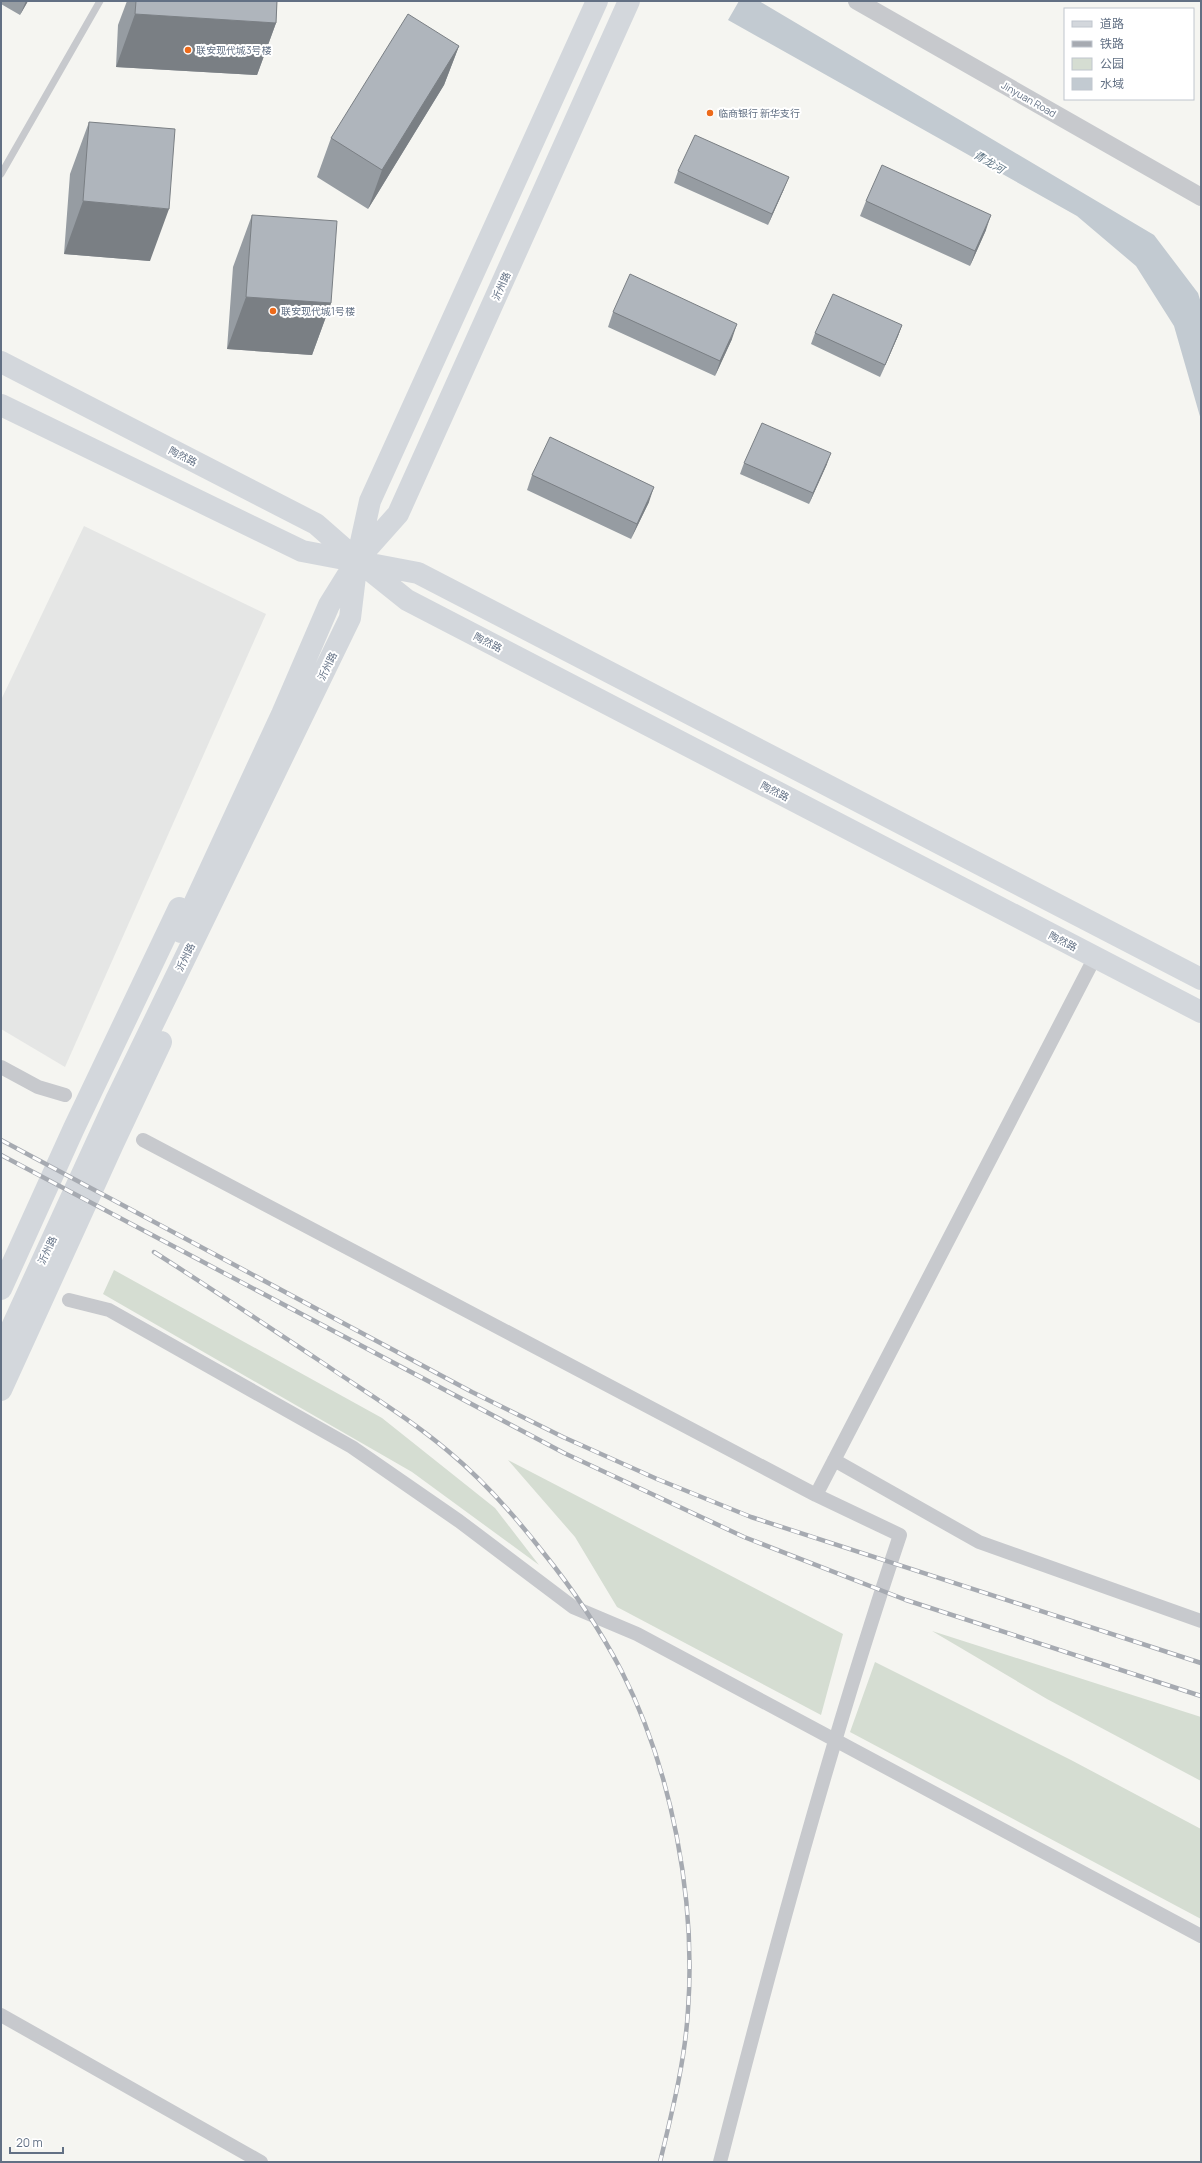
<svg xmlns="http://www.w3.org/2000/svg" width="1202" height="2163" font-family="Manrope,'Noto Sans SC',sans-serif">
	<rect width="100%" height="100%" fill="#f5f5f1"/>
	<path fill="#e5e6e5" d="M84,526L266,614L65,1067L1,1029V700Z"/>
	<path fill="#d5ddd2" d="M114,1270L382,1418L495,1508L539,1565L412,1472L103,1294Z
		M508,1460L843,1634L821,1715L617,1607L575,1537Z
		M932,1631L1201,1717V1781L1047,1699Z
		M875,1662L1071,1760L1201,1829V1919L850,1732Z"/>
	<path fill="#c2cad1" d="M739,1H759L1154,235L1198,293L1201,303V420L1174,326L1136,266L1077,216L728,20Z"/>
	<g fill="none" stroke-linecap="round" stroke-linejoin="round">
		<path stroke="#c7c9cd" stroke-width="7" d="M1,174L100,1"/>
		<path stroke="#c7c9cd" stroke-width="14" d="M1,1067L38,1087L65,1095
			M143,1140L816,1495
			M69,1300L109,1310L352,1447L459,1521L573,1607L637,1634L1201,1936
			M834,1460L979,1542L1201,1621
			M1,2015L261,2162
			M720,2162C774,1951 831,1741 900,1535L816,1495L1095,957"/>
		<path stroke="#c7c9cd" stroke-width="18" d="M857,1L1201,197"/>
		<path stroke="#d3d7dc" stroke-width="22" d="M1,362L316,524L357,560L407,600L1201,1012
			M1,405L302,551L418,573L1201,979
			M181,932L282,714L329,605L357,560L398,514L629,1
			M1,1289L74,1128L179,908
			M1,1351L116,1100L350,618L357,560L370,501L597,1
			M1,1390L113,1144L161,1042"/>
		<g stroke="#a6aab1" stroke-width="4.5">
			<path id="rail" d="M1,1140L472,1392L563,1437L657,1479L751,1517L1201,1663
				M1,1155L564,1453L744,1537L906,1600L1201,1696
				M154,1252C212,1289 269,1327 326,1365C367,1393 410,1419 448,1451C483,1480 514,1515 542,1551C572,1588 599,1628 621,1670C672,1770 696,1899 688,2010C685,2062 672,2112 660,2162"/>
		</g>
		<use href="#rail" stroke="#fff" stroke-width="3" stroke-dasharray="9" stroke-linecap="butt"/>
	</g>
	<path fill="#969ca2" d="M1,1H28L20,15L1,4Z
		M127,1H277L276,23L257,75L116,67L118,25Z
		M459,46L444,85L368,209L317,177L331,138Z
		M89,122L150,261L64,254L70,174Z
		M678,171L784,189L768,225L674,183Z
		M866,201L986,230L970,266L860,216Z
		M252,215L331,303L312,355L227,349L233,267Z
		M613,312L732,339L715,376L608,327Z
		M902,325L898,336L880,377L811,344L815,333Z
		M744,463L827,464L809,504L740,474Z
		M532,475L649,502L631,539L527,490Z"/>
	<path fill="#7a7f84" d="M26,1H28L20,15Z
		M135,14L276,23L257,75L116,67Z
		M459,46L444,85L368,209L382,170Z
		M789,177L784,189L768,225L772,214Z
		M83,201L169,209L150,261L64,254Z
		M991,215L986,230L970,266L975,251Z
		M246,297L331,303L312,355L227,349Z
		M737,324L732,339L715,376L720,361Z
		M902,325L898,336L880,377L885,365Z
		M831,453L827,464L809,504L813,493Z
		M654,487L649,502L631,539L637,524Z"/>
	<path fill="#afb5bc" stroke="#7a7f84" d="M136,1H277L276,23L135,14Z
		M408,14L459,46L382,170L331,138Z
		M89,122L175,129L169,209L83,201Z
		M695,135L789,177L772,214L678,171Z
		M882,165L991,215L975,251L866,201Z
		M252,215L337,221L331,303L246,297Z
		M630,274L737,324L720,361L613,312Z
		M833,294L902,325L885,365L815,333Z
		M762,423L831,453L813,493L744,463Z
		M550,437L654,487L637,524L532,475Z"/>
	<g fill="#ed6a1a" stroke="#fff" stroke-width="1.5">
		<circle cx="188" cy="50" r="4"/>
		<circle cx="710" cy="113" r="4"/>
		<circle cx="273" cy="311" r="4"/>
	</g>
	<g text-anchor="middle" stroke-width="4" stroke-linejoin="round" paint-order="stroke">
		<g font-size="10" fill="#627084" stroke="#fff" text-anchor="start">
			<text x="196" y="54">联安现代城3号楼</text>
			<text x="718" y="117">临商银行 新华支行</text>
			<text x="281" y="315">联安现代城1号楼</text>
		</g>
		<g font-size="10" fill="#627084" stroke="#fff">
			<text transform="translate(1029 99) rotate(30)" y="4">Jinyuan Road</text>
			<text transform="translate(501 286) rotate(-66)" y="4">沂州路</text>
			<text transform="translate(183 456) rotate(27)" y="4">陶然路</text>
			<text transform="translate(488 642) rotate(27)" y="4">陶然路</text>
			<text transform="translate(327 666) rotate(-64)" y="4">沂州路</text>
			<text transform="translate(775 791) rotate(27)" y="4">陶然路</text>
			<text transform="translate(1063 941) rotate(27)" y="4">陶然路</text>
			<text transform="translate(185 957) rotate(-64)" y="4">沂州路</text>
			<text transform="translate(47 1250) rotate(-65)" y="4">沂州路</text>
		</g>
		<g font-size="11" font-style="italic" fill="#637988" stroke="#fff">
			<text transform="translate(989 162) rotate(31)" y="4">青龙河</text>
		</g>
	</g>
	<rect width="1202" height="2163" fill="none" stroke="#627084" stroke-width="4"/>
	<rect x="1064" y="8" width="130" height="92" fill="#ffffff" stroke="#c0c6ce"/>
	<rect x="1072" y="21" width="20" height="6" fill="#d3d7dc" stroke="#c0c6ce"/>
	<text x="1100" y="28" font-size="12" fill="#627084">道路</text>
	<rect x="1072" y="41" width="20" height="6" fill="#a6aab1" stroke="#c0c6ce"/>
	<text x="1100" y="48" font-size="12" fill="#627084">铁路</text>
	<rect x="1072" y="58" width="20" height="12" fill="#d5ddd2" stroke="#c0c6ce"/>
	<text x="1100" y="68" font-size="12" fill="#627084">公园</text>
	<rect x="1072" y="78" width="20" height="12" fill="#c2cad1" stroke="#c0c6ce"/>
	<text x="1100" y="88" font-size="12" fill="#627084">水域</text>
	<path d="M10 2147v6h53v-6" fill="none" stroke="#627084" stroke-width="2"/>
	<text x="16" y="2147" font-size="12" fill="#627084" stroke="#ffffff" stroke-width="3" paint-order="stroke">20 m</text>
</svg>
